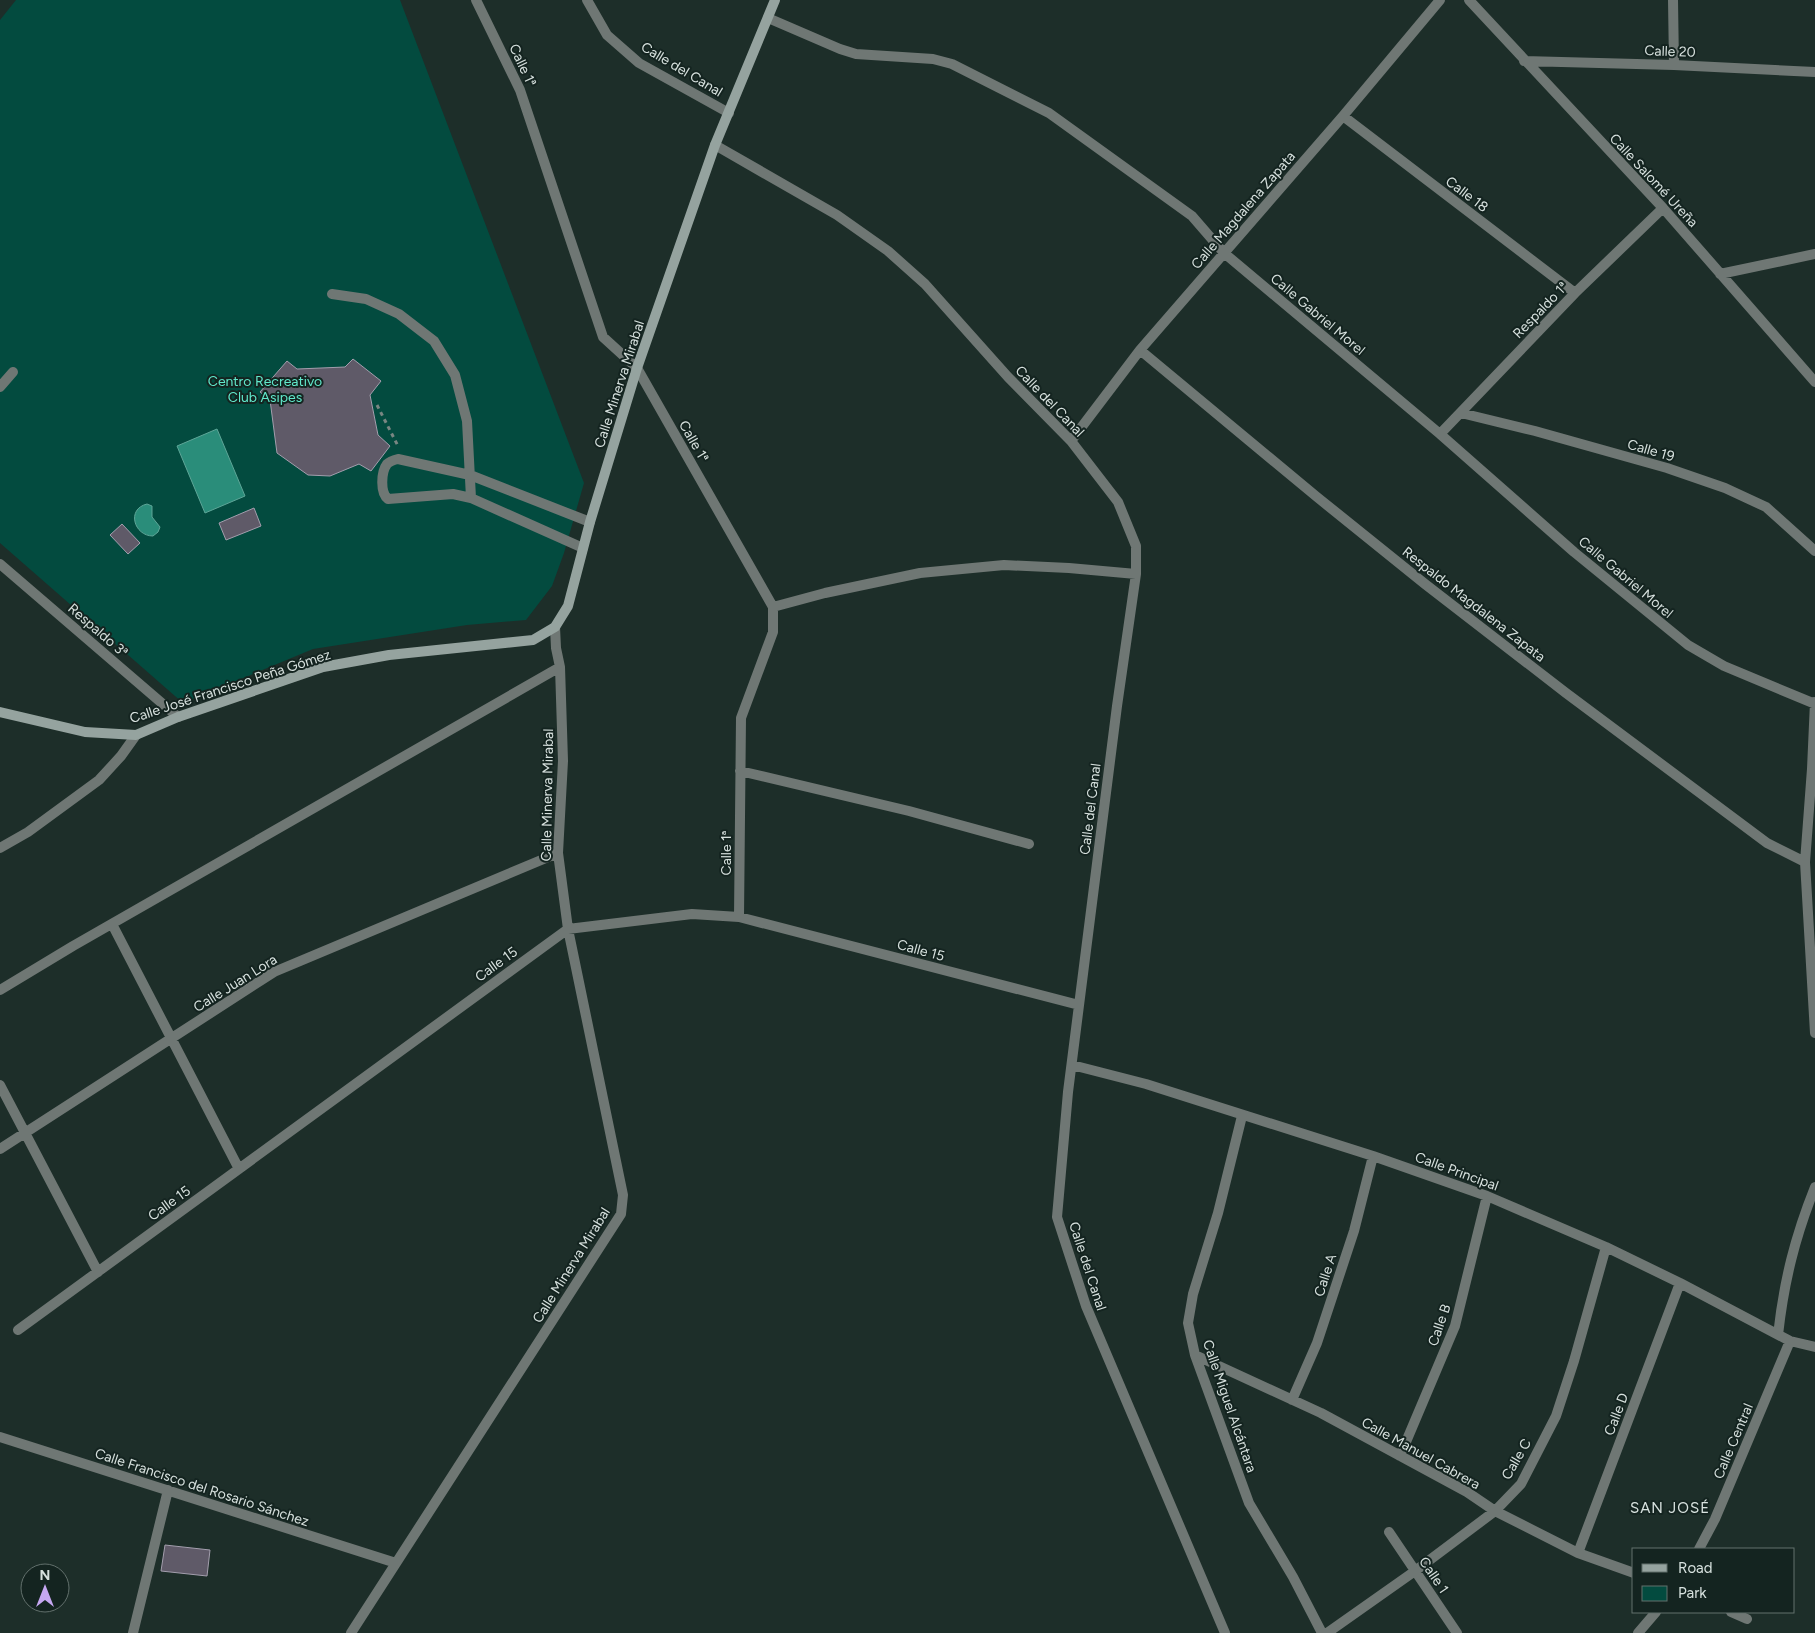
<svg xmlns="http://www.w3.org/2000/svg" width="1815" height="1633" font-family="Figtree,sans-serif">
	<rect width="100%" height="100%" fill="#1d2e29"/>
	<path fill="#034b3f" d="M16,0H400L584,483L564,553L552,586L526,620L467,625L313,649L183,703L0,543V20Z"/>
	<path fill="#2a8d7a" stroke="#5ea698" d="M217,429L245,496L205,513L177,446Z
		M147,504L152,506V517L160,527L158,532L153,536C134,536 126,509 147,504Z"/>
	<path fill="#5f5a68" stroke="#a39ead" d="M353,359L381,381L370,395L378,435L390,446L371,471L359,464L330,476L308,475L277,453L270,400L260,392L287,361L297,369L345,367Z
		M254,508L261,526L226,540L219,523Z
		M122,524L140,543L128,554L110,535Z
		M165,1545L210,1550L207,1576L161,1571Z"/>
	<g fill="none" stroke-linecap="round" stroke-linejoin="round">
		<path stroke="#798682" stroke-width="3" stroke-dasharray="4 4" stroke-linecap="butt" d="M377,405L398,446"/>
		<path stroke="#6f7774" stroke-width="10" d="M332,294L366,299L399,314L434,341L455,375L467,421L471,498
			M0,387L13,372
			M583,548L471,498L453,494L388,499C380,493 381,472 387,464C390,461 394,460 398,459L470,475L590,522"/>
		<path stroke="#6f7774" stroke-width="10" d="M476,0L520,90L603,337L637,368L773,607V632L741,718L739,917
			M587,0L607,35L639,63L729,113
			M1469,0L1663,208L1815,382
			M1673,0L1674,65
			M768,18L840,49L856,54L933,59L952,64L1049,113L1192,216L1224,253L1440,434L1574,552L1688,645L1724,666L1815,704
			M1524,61L1674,65L1815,72
			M1343,116L1575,293
			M715,145L837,215L888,251L925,284L1008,377L1071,441L1118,502L1136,546V574L1117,706L1068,1092L1057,1217L1086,1306L1225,1633
			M1720,274L1815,254
			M1140,350L1317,497L1425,584L1566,693L1767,843L1805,862
			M1461,413L1535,431L1667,468L1725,488L1766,507L1815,551
			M1440,434L1575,293L1663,208
			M1071,441L1140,350L1343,116L1440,0
			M0,564L178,717
			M773,607L825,593L920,573L1004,565L1069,568L1136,574
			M1815,702L1812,769L1805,862L1815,1033
			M740,771L909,811L1029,844
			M0,848L28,832L99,780L121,756L136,735
			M112,924L239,1169
			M0,990L73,946L560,667
			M1072,1065L1146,1084L1373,1156L1487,1196L1606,1247L1680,1283L1790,1341L1815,1347
			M0,1085L98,1272
			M1242,1116L1218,1213L1193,1294L1188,1323L1195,1355L1249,1503L1293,1577L1322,1633
			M0,1149L274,972L558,853
			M18,1330L568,929L692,914L739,917L1079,1005
			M1778,1335C1784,1281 1795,1237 1815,1187
			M1195,1355L1321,1413L1467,1492L1495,1511L1578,1553L1634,1573
			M1292,1400L1317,1343L1354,1231L1373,1156
			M0,1437L396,1563
			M1400,1456L1455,1326L1487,1196
			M1389,1532L1457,1633
			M1699,1549L1715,1519L1790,1341
			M1578,1553L1680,1283
			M1731,1612L1747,1619
			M133,1633L168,1490
			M351,1633L621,1214L623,1195L568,929L558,853L563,761L560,667L556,648L555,627
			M1327,1633L1415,1571L1495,1511L1521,1484L1556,1416L1574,1361L1606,1247
			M1638,1633L1656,1612"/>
		<path stroke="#95a39f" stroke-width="10" d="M0,712L85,732L136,735L178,717L323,667L389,655L533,640L555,627L568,606L590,522L637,368L715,145L775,0"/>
	</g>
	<g text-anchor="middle" stroke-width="4" stroke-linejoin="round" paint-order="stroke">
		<g font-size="14" fill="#d7e1de" stroke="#142420">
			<text transform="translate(1670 51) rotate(2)" y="5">Calle 20</text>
			<text transform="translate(523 65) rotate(65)" y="5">Calle 1ª</text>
			<text transform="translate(682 69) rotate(31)" y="5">Calle del Canal</text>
			<text transform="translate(1654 180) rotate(47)" y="5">Calle Salomé Ureña</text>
			<text transform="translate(1467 194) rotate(37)" y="5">Calle 18</text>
			<text transform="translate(1243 210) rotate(-49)" y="5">Calle Magdalena Zapata</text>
			<text transform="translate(1540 310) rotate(-46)" y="5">Respaldo 1ª</text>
			<text transform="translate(1318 314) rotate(40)" y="5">Calle Gabriel Morel</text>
			<text transform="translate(619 384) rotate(-72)" y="5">Calle Minerva Mirabal</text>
			<text transform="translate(1050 401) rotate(46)" y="5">Calle del Canal</text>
			<text transform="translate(694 441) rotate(60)" y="5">Calle 1ª</text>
			<text transform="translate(1651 450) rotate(16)" y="5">Calle 19</text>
			<text transform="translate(1626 577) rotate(40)" y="5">Calle Gabriel Morel</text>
			<text transform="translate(1474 604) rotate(38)" y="5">Respaldo Magdalena Zapata</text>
			<text transform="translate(98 630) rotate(41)" y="5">Respaldo 3ª</text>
			<text transform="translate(230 686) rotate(-18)" y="5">Calle José Francisco Peña Gómez</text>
			<text transform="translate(547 795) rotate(-89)" y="5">Calle Minerva Mirabal</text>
			<text transform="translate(1090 809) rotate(-83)" y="5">Calle del Canal</text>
			<text transform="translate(726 853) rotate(-90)" y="5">Calle 1ª</text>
			<text transform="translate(921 950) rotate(15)" y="5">Calle 15</text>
			<text transform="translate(496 964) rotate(-36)" y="5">Calle 15</text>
			<text transform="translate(235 983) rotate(-32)" y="5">Calle Juan Lora</text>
			<text transform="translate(1457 1171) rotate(20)" y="5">Calle Principal</text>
			<text transform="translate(169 1203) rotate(-36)" y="5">Calle 15</text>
			<text transform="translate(571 1265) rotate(-58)" y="5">Calle Minerva Mirabal</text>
			<text transform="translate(1088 1266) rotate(72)" y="5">Calle del Canal</text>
			<text transform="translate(1325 1275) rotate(-72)" y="5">Calle A</text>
			<text transform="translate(1439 1325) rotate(-71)" y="5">Calle B</text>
			<text transform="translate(1230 1406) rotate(71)" y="5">Calle Miguel Alcántara</text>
			<text transform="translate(1616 1414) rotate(-69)" y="5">Calle D</text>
			<text transform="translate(1733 1441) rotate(-67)" y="5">Calle Central</text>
			<text transform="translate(1421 1453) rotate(29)" y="5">Calle Manuel Cabrera</text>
			<text transform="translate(1516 1459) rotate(-60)" y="5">Calle C</text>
			<text transform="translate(202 1487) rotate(18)" y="5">Calle Francisco del Rosario Sánchez</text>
			<text transform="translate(1434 1575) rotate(56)" y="5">Calle 1</text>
		</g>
		<g font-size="14" fill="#61e8cb" stroke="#142420">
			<text x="265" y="386">Centro Recreativo<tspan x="265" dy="16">Club Asipes</tspan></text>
		</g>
		<g font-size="15" letter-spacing="1" fill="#d7e1de" stroke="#142420">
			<text x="1670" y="1513">SAN JOSÉ</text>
		</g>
	</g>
	<rect x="1632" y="1548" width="162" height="65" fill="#142420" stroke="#62706c"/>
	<rect x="1642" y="1564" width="25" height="8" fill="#95a39f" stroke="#62706c"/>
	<text x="1678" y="1573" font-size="15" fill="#d7e1de">Road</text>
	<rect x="1642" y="1586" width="25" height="15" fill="#034b3f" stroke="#62706c"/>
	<text x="1678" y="1598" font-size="15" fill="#d7e1de">Park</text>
	<g transform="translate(45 1588)"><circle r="24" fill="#142420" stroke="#62706c"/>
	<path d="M0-4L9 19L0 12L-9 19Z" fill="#c5a7f1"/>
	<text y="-8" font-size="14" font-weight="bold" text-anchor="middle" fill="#d7e1de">N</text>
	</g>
</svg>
